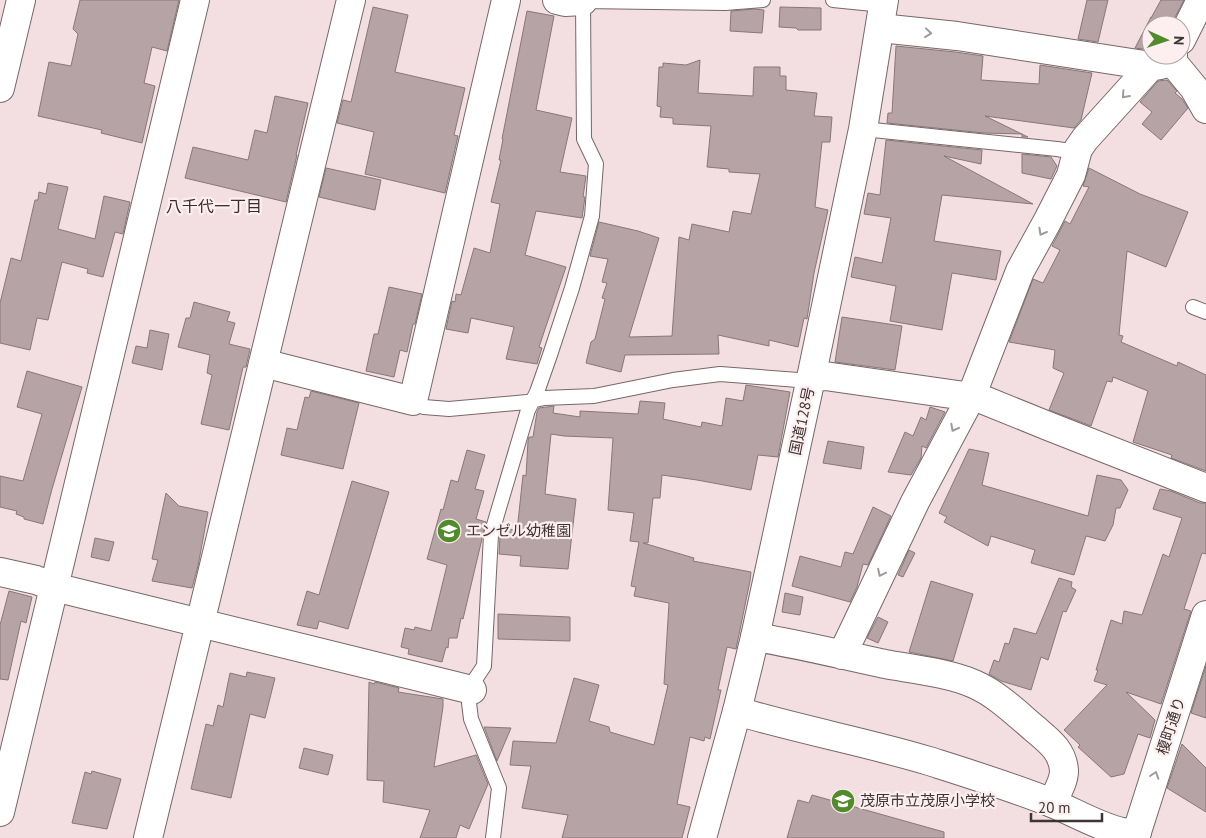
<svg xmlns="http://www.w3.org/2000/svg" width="1206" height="838" font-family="'PT Sans','Noto Sans JP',sans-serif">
	<rect width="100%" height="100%" fill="#f3dfe2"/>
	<path fill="#b5a3a5" stroke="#887779" d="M80,0H179L167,51L152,47L144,83L155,86L142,143L101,133L102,130L38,116L49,62L71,66L78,34L73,29Z
		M1087,0H1108L1098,42L1078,39Z
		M1161,0H1184L1171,25H1151V50L1135,48L1151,17V18Z
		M373,7L408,15L395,72L465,88L454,135L458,136L445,193L365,174L374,132L337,123L343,100L351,102Z
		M780,7L821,8V30H798L796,28L779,27Z
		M754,9L764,10L762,33L730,31L731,11Z
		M527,11L554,16L536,110L572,118L560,172L586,176L583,197H585L582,218L536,211L525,255L566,267L539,347L542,348L537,364L506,359L514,327L471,318L468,333L446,329L452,301L455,302L456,294L461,295L474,248L490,253L500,204L491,202L501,160H499L503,139H502Z
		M896,46L955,52L983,56L981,80L1039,84L1040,65L1092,73L1081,120L1074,128L985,116L1028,137H1022V134L984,133L887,123L888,113H892Z
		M700,60L698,93L753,96L754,67H780V76H786V90L817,93L814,116L832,117L830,142H822L815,207L828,210L814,273L807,319L804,318L798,347L769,340V346L718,335L719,354L625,355L621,372L586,363L591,342L595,339L605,299L602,298L607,283L602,282L608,259L590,256L599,222L638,231L659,238L629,337L672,336L679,237L689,240L692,224L729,232L733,211L751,214L760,174L729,172V169L707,167L711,126L673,124V118L660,117L661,107L657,106L659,67H663V63L686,65Z
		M1167,80L1177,91L1175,93L1182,99L1188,108L1161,140L1142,124L1152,112L1140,102L1158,81Z
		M275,96L308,103L296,155H297L286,202L185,178L193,147L248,160L255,130L267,133Z
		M886,140L982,150L981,164L944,156L1033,204L942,195L934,241L1001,251L996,280L952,273L942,330L890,321L896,286L851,277L855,257L882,263L891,218L864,214L868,193L880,195Z
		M1022,154L1051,157L1057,166L1051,179L1022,173Z
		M326,168L381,180L375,210L319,197Z
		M1089,168L1140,194L1188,212L1166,267L1127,251L1119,335L1123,336L1121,342L1177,366L1178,362L1206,375V471L1171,458L1172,455L1133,442L1148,391L1113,377L1112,382L1107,381L1091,426L1049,410L1064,373L1053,368L1055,350L1009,342L1033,279L1043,283L1060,250L1052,246L1065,221L1070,224L1089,187L1083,186Z
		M48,183L68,187L58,229L95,239L104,196L130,202L123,234L115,232L103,277L87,273L88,269L62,262L48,320L37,318L30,350L0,343V303L11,258L21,261L35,200H38L39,192L46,194Z
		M389,287L422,294L415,324H413L407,352L400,350L394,377L366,371L374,334H378Z
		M194,302L230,312L227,321L235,323L229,344L250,349L246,367H243L229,430L201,424L212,375L207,373L210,355L178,347L186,318H190Z
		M842,317L902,326L895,370L835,362Z
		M150,330L169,334L162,370L132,363L136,346L147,348Z
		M27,371L82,387L52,489L43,524L24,519V517L16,514L17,511L0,507V476L23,481L42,414L17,407Z
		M746,385L790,392L778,457L758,455L751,490L697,480L662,475L660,498H653L648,543H643L694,558L693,561L751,572L750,581L736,649L727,647L718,690H721L710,739L705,737L704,741L690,737L677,804L690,807L682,838H562L568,815L522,808L531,766L510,765L513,741L556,743L574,678L599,685L589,721L609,727L610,732L654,745L668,685L664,684L669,603L634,596L636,587L631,586L639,542L630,541L634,513L608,510L613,438L564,436L551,434L545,494L576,499L568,569L520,566L521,556L499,554L500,536L503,527L517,531L523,475L526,476L528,441L529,437H533L537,412L539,408L554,406L553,413L580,417V411L638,414L640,401L665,403L663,419L701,427L702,422L722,426L726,398L743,401Z
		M311,391L359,403L343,469L281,455L287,428L297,430L305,397L309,398Z
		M930,407L945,412L926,448L922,446L921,458L911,475L888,472L905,432L913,436L921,417L926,420Z
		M828,441L864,447L861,469L823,463Z
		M969,449L989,453L982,485L1088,516L1097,475L1121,480L1128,490L1120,508H1116L1113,525L1105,541L1086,536L1074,575L1031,563L1035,550L991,536L988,546L944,522L947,517L939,513Z
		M467,450L485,455L475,489L484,491L476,519L486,522L463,619L461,618L457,638H449L448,648L446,647L442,662L408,654L409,649L401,647L405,628L414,630L415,627L431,631L447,565L427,559L441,509L443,510L451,480L458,482Z
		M352,481L389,492L348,629L319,621L317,629L297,625L307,591L319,595Z
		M1160,489L1171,491L1200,503H1206V554L1202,553L1184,609L1191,611L1161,704L1126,692L1155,720L1150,738L1138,734L1124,774L1111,777L1078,747L1080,745L1064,730L1107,685L1094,681L1098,670H1096L1111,620L1122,624L1124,611L1142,615L1163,554L1169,557L1182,518L1153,509Z
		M166,493L179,506L208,512L198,566L192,588L152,581L158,560L152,559Z
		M873,507L891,516L868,565L863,564L857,587L850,602L792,586L800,556L841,567L845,552L853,554Z
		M95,538L114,542L109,561L91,557Z
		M909,550L915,553L903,577L898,575Z
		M1059,578L1072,582L1071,587L1076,590L1066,612L1063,611L1048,660L1041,657L1031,690L1001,681L989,674L994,660L999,662L1005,643L1009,644L1014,628L1036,634Z
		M931,581L973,594L953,661L909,652Z
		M9,591L32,597L26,623L21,621L8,680L0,679V625Z
		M785,593L803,597L800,615L782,612Z
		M498,614L570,617V641L498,639Z
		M878,617L888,622L878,643L867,638Z
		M1206,666V718L1191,713Z
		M247,672L275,678L265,718L250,714L231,798L191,789L206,724L213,726L218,705L223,707L230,673L246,677Z
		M369,682L374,684L375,682L399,688L398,692L443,699V707L434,767L476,755L488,784L469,829L460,825L456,838H420L430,810L383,802L384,781L367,780Z
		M484,727L511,728L497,761Z
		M1182,744L1206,768V812L1167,788Z
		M304,748L333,755L328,775L299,768Z
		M92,771L121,779L107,829L72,823L85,772L91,774Z
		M812,795L944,832V838H787L798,800L809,803Z"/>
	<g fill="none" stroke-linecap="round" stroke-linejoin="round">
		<g stroke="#786769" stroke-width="16">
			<path id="service" d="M833,0L883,5
				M583,1L725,3L763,0
				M863,129L1057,149L1070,151L1077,154
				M1193,307L1206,312
				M413,401L424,407L449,409L527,402L544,398L594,396L673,380L720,374L798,380L811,378
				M493,838L499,788L471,719L469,703L476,678L484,666L491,535L528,410L537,392L550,355L572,288L592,216L596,164L584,139L583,0"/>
		</g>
		<g stroke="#786769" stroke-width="30">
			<path id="minor" d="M557,0L565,2L583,1
				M880,28L957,36L1151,66
				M1181,40L1201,0
				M1171,60L1194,88L1206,109
				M263,363L413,401L506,0
				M811,378L825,376L979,398L1048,426L1206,488
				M0,572L36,580L54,587L472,690
				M755,637C799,644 842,655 885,664C912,669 949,673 974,684C997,694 1016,713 1035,729C1049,741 1063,751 1064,771C1064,782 1056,794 1052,803
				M842,655L915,502L971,397L1020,271L1047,222L1071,175L1078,149L1085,139L1151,66C1161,66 1169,64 1173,55
				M0,812L195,0
				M148,838L351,0
				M1135,838L1206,615"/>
		</g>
		<g stroke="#786769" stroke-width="30">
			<path id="tertiary" d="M0,88L21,0
				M737,711C800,730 866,742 929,761C970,774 1012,787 1052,803C1074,812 1099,827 1122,832C1127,833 1132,833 1137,832"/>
		</g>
		<g stroke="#786769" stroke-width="30">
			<path id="trunk" d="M702,838L737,711L755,637L811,378L863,129L884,0"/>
		</g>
		<use href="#service" stroke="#fff" stroke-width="14"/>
		<use href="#minor" stroke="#fff" stroke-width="28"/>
		<use href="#tertiary" stroke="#fff" stroke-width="28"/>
		<use href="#trunk" stroke="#fff" stroke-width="28"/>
	</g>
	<defs><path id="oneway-chevron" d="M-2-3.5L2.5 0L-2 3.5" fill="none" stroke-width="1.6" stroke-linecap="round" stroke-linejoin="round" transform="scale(1.25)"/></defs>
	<g stroke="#9e9a9a">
		<use href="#oneway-chevron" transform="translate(928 33) rotate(6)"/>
		<use href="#oneway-chevron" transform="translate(1125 95) rotate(132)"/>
		<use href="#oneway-chevron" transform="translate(1042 232) rotate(119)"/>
		<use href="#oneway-chevron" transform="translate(954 428) rotate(118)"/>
		<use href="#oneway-chevron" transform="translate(881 573) rotate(116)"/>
		<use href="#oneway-chevron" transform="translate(1155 775) rotate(-72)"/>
	</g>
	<defs>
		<g id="school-disc" transform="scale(1.25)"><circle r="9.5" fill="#508c2a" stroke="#fdeeef"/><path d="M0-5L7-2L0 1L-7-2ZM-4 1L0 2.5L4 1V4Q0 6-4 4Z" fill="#fff"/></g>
	</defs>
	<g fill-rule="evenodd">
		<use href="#school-disc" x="449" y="531"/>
		<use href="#school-disc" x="843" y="801"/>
	</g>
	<g text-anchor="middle" stroke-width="4.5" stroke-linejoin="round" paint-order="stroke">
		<g font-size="15" fill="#3c3435" stroke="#fdeeef">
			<text transform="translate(802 421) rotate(-78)" y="5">国道128号</text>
			<text transform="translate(1171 726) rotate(-72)" y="5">榎町通り</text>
		</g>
		<g font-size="15" fill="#3c3435" stroke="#fdeeef" text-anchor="start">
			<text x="466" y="536">エンゼル幼稚園</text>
			<text x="860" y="806">茂原市立茂原小学校</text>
		</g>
		<g font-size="16" fill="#3b2c2e" stroke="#fdeeef">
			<text x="214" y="212">八千代一丁目</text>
		</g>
	</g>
	<g transform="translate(1166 40) rotate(93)"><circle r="24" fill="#fdeeef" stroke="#b0a4a5"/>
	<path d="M0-4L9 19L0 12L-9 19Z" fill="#508c2a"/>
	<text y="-8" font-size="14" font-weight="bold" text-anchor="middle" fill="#3c3435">N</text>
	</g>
	<path d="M1031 813v8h71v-8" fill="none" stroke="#3c3435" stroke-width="2.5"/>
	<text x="1038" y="813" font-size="15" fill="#3c3435" stroke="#fdeeef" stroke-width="4" paint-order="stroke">20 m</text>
</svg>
